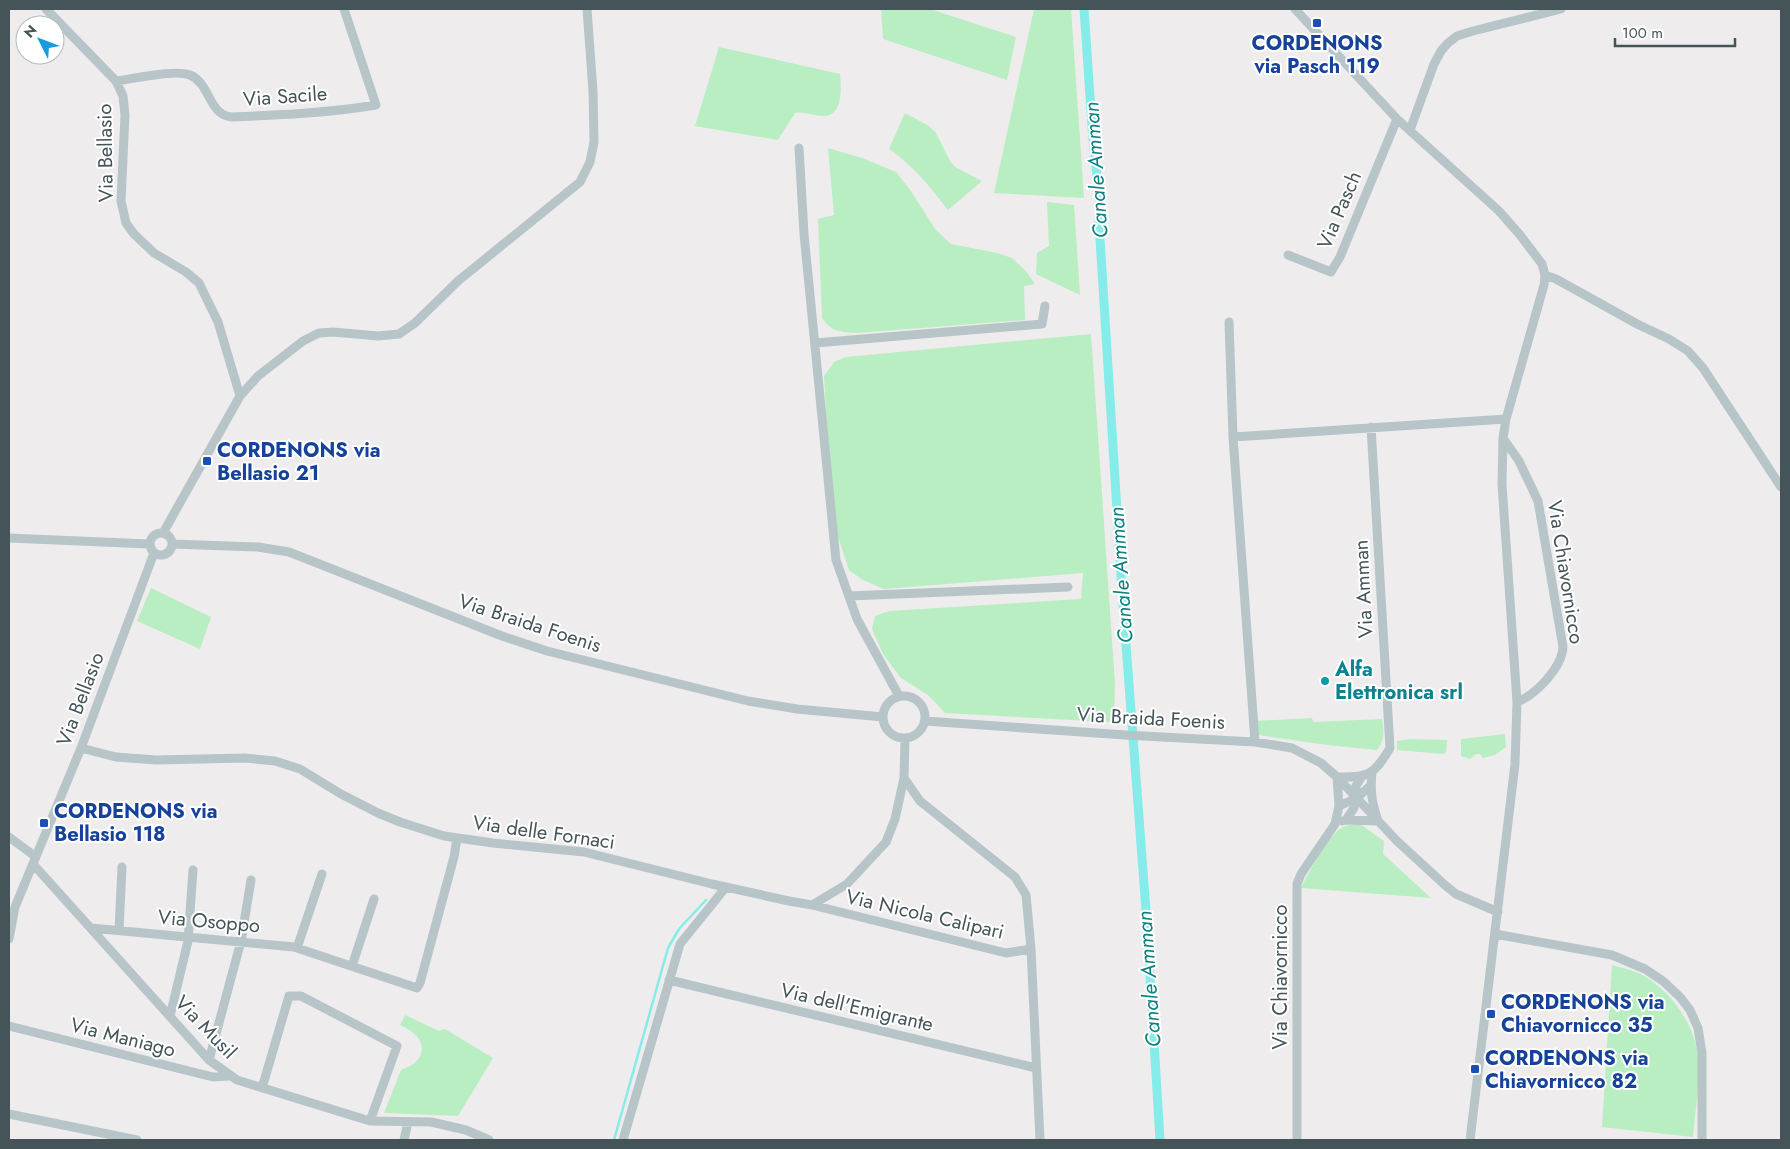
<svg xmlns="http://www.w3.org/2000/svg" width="1790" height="1149" font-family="Jost,sans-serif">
	<rect width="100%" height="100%" fill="#efeced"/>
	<path fill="#b8eec1" d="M881,9H930L1016,37L1007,80L883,39Z
		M1034,9H1071L1084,198L994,193Z
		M719,47L840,74C841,87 844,117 822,116C813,116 805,111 795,113L778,140L695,126Z
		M905,113L929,126L936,133L950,161L955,167L982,181L948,210C930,187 914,166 889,149Z
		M828,148L862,158L896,172L911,191L935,229L951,244L997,253L1012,258L1025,270L1035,284L1024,286L1025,320L857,333C841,332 831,332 822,318L818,219L834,215Z
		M1047,202L1074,205L1080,295L1036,274L1037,253L1049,246Z
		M1091,334L1115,684L1114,717L1109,722L945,713L928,695L901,678L883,654L872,629L875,616L889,611L1081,599L1083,573L884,589L863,580L849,570L832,519L824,376L834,362L846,357Z
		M151,588L211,617L200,649L137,621Z
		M1312,718L1313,722L1382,719C1384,731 1385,740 1377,750L1327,745L1258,735L1255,721Z
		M1505,734L1506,747L1495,755L1483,758L1480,754H1476L1470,759L1461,756V739Z
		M1410,739L1447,740L1446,752L1443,754L1397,750V741Z
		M1357,824L1363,826L1384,841L1383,854L1431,898L1301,888C1308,873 1329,836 1341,828C1346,825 1352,825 1357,824Z
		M1612,965C1623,968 1634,970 1644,976C1670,991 1691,1020 1697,1049C1702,1074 1695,1111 1693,1137L1602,1127Z
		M405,1015L439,1031L445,1029L493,1058L458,1116L384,1113L401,1070C431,1060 427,1036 400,1025Z"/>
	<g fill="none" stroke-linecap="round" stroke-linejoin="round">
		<path stroke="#85ecea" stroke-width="2.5" d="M614,1140L668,948L679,929L706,900"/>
		<path stroke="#85ecea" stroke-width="9" d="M1084,9L1093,140L1100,203L1099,223L1122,591L1146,911L1160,1140"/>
		<path stroke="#b7c5c9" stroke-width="9" d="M46,9L116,81L123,96L125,115L121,201L126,223L134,234L154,253L186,272L199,283L218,322L240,396
			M1295,9L1397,119L1499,211L1520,235L1542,264L1545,275L1544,285L1506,419L1503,438L1502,484L1517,702L1515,764L1470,1140
			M116,81C133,79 175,69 190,75C211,84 208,115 232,117C280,115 328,113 376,105L344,9
			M1410,130L1434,64L1441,51L1448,43L1457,36L1473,31L1561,9
			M799,148L804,234L836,560L857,619L899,696
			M1288,255L1331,272L1340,257L1397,119
			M1545,275L1556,279L1639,325L1669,339L1688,351L1703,368L1781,487
			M1229,322L1233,437
			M815,343L1042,324L1045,306
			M1503,438L1519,461L1538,501L1563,647C1562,667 1536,695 1517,702
			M150 544a11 11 0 1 1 22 0a11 11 0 1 1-22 0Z
			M163,533L240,396L258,376L303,341L319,333L333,332L378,336L399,334L415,323L458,281L580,182L590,162L594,142L593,91L587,9
			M9,538L149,544
			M172,544L258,547L289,552L502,636L547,651L748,701L797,709L883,717
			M849,596L1068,587
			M883 717a21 21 0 1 1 42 0a21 21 0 1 1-42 0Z
			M925,721L1125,735L1255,742L1292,748L1321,763L1337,777L1397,841L1446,886L1456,894L1498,912
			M1255,742L1233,437L1506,419
			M81,748L116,757L156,760L245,758L275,761L300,769L341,794L378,813L400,822L444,836L493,843L584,852L712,884L789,901L812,905L847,884L886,842L895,819L904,778L905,739
			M904,778L920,801L1015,877L1026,895L1031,949L1040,1140
			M1339,806L1357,798L1371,785
			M1346,820L1378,821C1372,802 1370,793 1372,772
			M1342,821L1346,820L1354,808L1357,798L1356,786L1362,776
			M9,837L36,857
			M33,864L209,1060L237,1080L370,1121L431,1122L466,1130L489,1140
			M812,905L1006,953L1031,949
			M91,928L294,947L417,988L420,983L454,857L457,838
			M119,930L122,867
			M1495,934L1612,955L1645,969L1663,981L1680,997L1690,1010L1698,1028L1702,1053V1140
			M9,939L15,907L81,748L154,553
			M297,948L322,874
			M352,966L374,899
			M669,980L1036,1068
			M170,1016L188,941L193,870
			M9,1026L213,1077L229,1076
			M209,1060L241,941L251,880
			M262,1088L289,996H301L397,1046L370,1121
			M9,1114L137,1140
			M404,1140L408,1122
			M623,1140L680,944L726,887
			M1297,1140V884L1301,874L1335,824L1339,806L1337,777C1368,778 1374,775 1390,748L1371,427"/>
	</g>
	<g fill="#1a4fb4" stroke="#fff" stroke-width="2">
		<rect x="1312" y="18" width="10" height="10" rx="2.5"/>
		<rect x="202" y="456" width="10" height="10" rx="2.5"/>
		<rect x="39" y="818" width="10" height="10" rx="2.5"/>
		<rect x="1486" y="1009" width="10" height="10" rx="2.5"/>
		<rect x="1470" y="1064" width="10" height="10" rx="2.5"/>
	</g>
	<circle fill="#0f9aa8" stroke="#fff" stroke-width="2" cx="1325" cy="681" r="5"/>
	<g text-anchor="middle" stroke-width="4" stroke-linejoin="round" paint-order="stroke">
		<g font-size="20" font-weight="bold" fill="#164399" stroke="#fff" text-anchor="start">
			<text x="1317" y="50" text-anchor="middle">CORDENONS<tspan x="1317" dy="23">via Pasch 119</tspan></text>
			<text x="217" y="457">CORDENONS via<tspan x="217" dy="23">Bellasio 21</tspan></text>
			<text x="54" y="818">CORDENONS via<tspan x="54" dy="23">Bellasio 118</tspan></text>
			<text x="1501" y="1009">CORDENONS via<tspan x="1501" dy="23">Chiavornicco 35</tspan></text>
			<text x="1485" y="1065">CORDENONS via<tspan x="1485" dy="23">Chiavornicco 82</tspan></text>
		</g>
		<g font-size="20" fill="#445459" stroke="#fff">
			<text transform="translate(285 96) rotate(-4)" y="7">Via Sacile</text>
			<text transform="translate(105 153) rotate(-91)" y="7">Via Bellasio</text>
			<text transform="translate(1339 210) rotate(-67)" y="7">Via Pasch</text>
			<text transform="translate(1566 572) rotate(81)" y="7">Via Chiavornicco</text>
			<text transform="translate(1363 589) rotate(-93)" y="7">Via Amman</text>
			<text transform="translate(530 623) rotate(18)" y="7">Via Braida Foenis</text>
			<text transform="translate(80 699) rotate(-69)" y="7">Via Bellasio</text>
			<text transform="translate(1151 718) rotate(3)" y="7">Via Braida Foenis</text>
			<text transform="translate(544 832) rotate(8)" y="7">Via delle Fornaci</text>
			<text transform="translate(925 914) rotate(13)" y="7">Via Nicola Calipari</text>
			<text transform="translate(209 921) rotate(5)" y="7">Via Osoppo</text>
			<text transform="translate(1280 977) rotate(-90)" y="7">Via Chiavornicco</text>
			<text transform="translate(857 1007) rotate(13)" y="7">Via dell'Emigrante</text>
			<text transform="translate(206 1027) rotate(46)" y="7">Via Musil</text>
			<text transform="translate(123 1037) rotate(14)" y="7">Via Maniago</text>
		</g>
		<g font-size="20" font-weight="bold" fill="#0d838f" stroke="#fff" text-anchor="start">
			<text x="1335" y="676">Alfa<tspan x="1335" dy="23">Elettronica srl</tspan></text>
		</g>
		<g font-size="21" font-style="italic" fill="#0c817f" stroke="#fff">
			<text transform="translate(1096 170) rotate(-94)" y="7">Canale Amman</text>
			<text transform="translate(1121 575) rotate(-94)" y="7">Canale Amman</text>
			<text transform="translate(1149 979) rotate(-94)" y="7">Canale Amman</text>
		</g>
	</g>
	<rect width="1790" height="1149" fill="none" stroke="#445459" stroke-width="20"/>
	<g transform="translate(40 40) rotate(312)"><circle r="24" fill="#ffffff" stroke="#b4bbbd"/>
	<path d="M0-4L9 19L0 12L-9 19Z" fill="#179ade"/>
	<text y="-8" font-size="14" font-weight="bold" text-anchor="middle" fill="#445459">N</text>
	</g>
	<path d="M1615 38v8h120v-8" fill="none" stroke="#445459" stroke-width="2.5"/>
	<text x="1622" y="38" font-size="15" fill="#445459" stroke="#ffffff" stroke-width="4" paint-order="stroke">100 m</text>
</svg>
